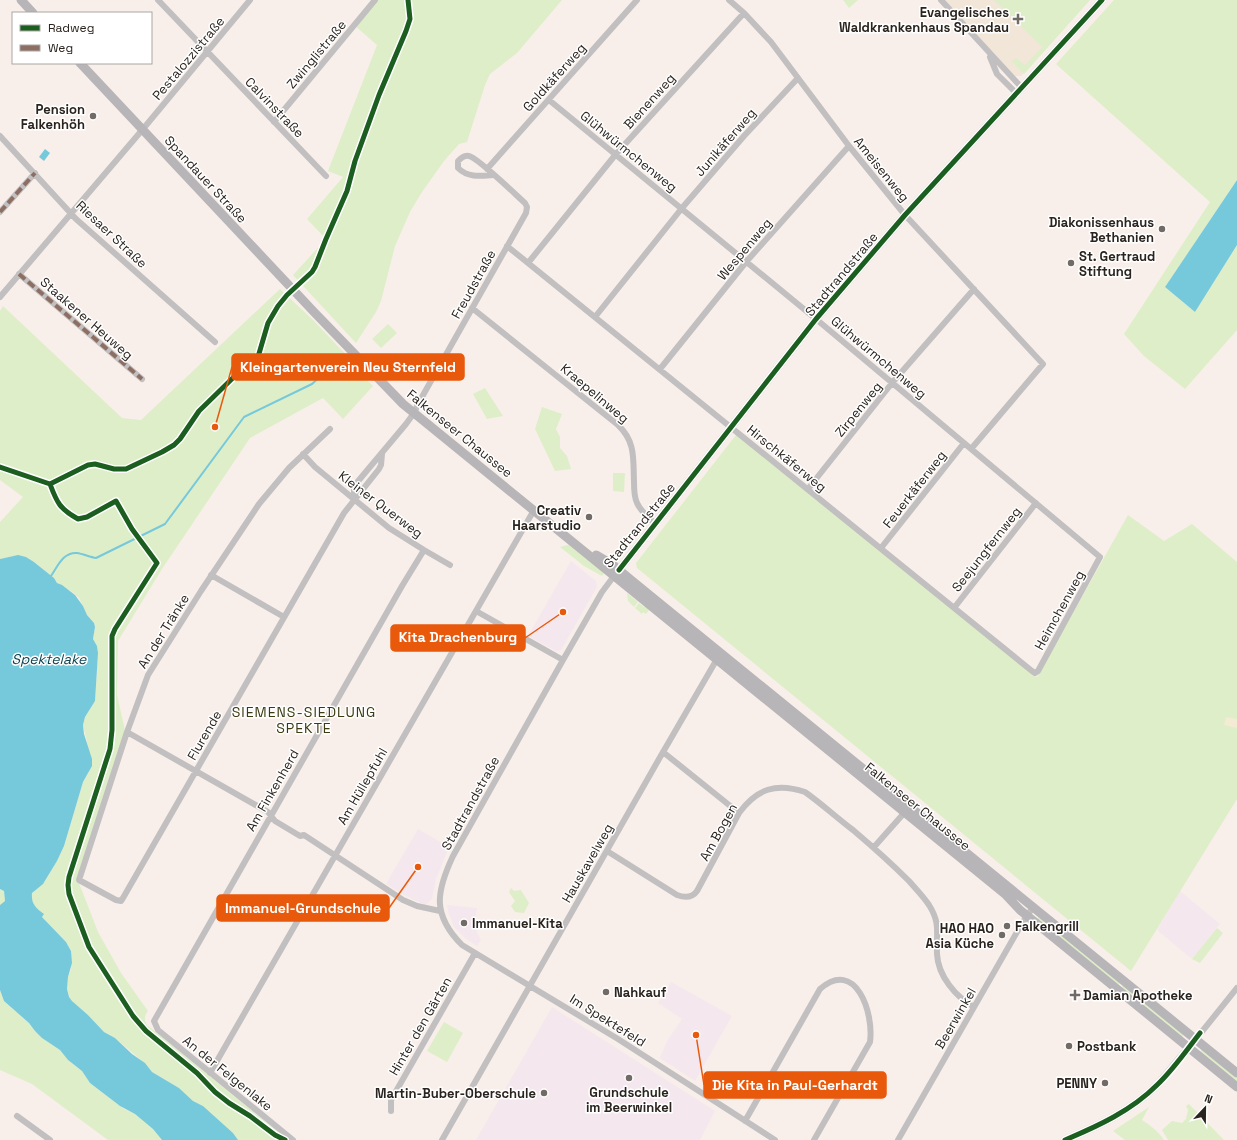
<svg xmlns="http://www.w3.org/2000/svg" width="1237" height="1140" font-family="'Space Grotesk',sans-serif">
	<rect width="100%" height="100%" fill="#f8efea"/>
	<path fill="#f5e7ee" d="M571,561L596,581L597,587L561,650L556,651L528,636Z
		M418,829L449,847L436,879L432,899L425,905L404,895L386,884Z
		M1180,891L1220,924L1192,959L1157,930Z
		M447,905L477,908L474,926L481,940L477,946L466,939L454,927L449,914Z
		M671,982L732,1016L695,1081L660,1058L667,1041L682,1019L658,1003Z
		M552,1007L715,1111L700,1140H476Z"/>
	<path fill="#f2e6d9" d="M945,0H1090L1021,76H1015Z"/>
	<path fill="#deeec8" d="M375,0H562L517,53L490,74L485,85L467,142L459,144L444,161L422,192L410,212L395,246L381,301L376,312L356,343L293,275L326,239L307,219L343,177L328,171L377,45L354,25Z
		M843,0H858L849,8Z
		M994,0H1090L1024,74L1012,62L1016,58L1025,65L1042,47Z
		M1114,0H1237V180L1165,287L1195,312L1237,245V330L1185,389L1144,356L1124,334L1210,202L1056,64Z
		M280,289L314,321L350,359L362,375L373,386L343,419L323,398L250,438L162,569L118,641L117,695L125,730L76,881L79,883L98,932L121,973L148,1011C144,1016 144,1020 147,1025L288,1140H238L233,1133L203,1106L193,1101L179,1088L152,1072L141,1060L115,1038L104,1032L88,1015L72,1001L69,997L67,989L68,977L71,969V951L66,942L42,917L44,914C35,908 31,904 32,893L45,881L57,861L64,846L83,782L89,772L87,742L83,725L85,717L95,701L98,653L97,646L93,639L95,627L94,623L87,615L79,598L72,592L57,583L54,578L37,564L26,557L14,556L0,559V522L23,497L0,480V311L3,306L122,418L141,420Z
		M388,324L397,333L381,348L372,339Z
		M485,388L503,416L487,419L473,394Z
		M542,407L562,414L556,429L560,437V448L567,456L571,469L555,471L535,429Z
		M736,435L1037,677L1128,515L1164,541L1192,524L1237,562V799L1131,971L637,568L636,563Z
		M613,473H625L624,492L613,491Z
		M571,544L605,572L602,576L584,566L560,547Z
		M627,593L638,602L634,607L628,601Z
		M639,603L644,607L645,606L649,610L646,614L643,612L642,614L635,608Z
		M511,888L514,891L521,890L529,903L524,913L515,912L511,906L515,901L509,892Z
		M0,889L4,891L5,901L0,905Z
		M1039,917L1120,983L1118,986L1037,919Z
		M1217,928L1223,933L1200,963L1192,959Z
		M1123,985L1184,1034L1182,1037L1121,988Z
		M0,990L4,1001L29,1023L35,1031L42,1038L60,1050L69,1061L82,1071L90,1083L124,1109L135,1114L153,1129L162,1140H108L32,1084L0,1070Z
		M444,1022L463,1033L447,1062L427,1051Z
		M1202,1049L1237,1078V1082L1200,1052Z
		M1189,1104L1224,1140H1168L1162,1130L1172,1121L1182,1123L1186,1119L1188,1110L1186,1106Z
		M1149,1107L1142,1120C1150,1125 1158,1131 1164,1140H1125L1113,1131Z"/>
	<path fill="#f4ebd4" d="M1226,717L1237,719V728L1224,725Z"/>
	<path fill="#76c9db" d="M45,149L50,153L44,161L39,157Z
		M1237,180V245L1195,312L1165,287Z
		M18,555L26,557L34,562L54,578L57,583L62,585L75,595L83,606L87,615L94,623L95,627L93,639L97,646L98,653L95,701L85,717L83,725L84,734L92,759V766L83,782L64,846L57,861L43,884L32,893C31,904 36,908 44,914L42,917L66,942L71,951L72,963L68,977L67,989L69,997L72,1001L88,1015L104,1032L115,1038L132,1054L145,1063L152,1072L179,1088L193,1101L203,1106L233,1133L238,1140H162L153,1129L135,1114L120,1106L90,1083L82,1071L68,1060L60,1050L42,1038L35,1031L29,1023L4,1001L0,990V905L5,901L4,891L0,889V559Z"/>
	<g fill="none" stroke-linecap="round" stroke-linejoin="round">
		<path stroke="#76c9db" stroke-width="2" d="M51,576C58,566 63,552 77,553C83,554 90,557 96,558L165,524L244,417L312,384L343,356"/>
		<path stroke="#c2bfc0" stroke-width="6" d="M158,0L326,176
			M729,0L744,13L771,42L849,146L905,215L1043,364L971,449
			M941,0L1022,88
			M990,57L997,74L1017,94
			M274,122L375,0
			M0,136L76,219L215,342
			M487,169L637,0
			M0,212L35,173
			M507,246L1032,671L1035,673L1038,671L1100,557L816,319L549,100
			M528,263L616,154L744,13
			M19,274L142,379
			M0,297L143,129L250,0
			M472,308L618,425C636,442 633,459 634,482C634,489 634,497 637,503C641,512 649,518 656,524
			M595,317L682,208L744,136L798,78
			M660,369L746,262L849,146
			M330,429L289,468L259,504L201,591L148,675L127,732L79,880L116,900L121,901L123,898L344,513L379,469L381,465L382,454
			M303,454L315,467L389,528L424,550L450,565
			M808,489L892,383L974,289
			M354,499V486L406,424L414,413L418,404L526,213L527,207L525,203C516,195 477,157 469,156C464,155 461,158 458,161V168C468,178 481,176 493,175
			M881,548L964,443
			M211,575L284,617
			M614,576L602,592L563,660L453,856C436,892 432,915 462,945L618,1039L775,1140
			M954,608L1036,503
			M476,611L563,660
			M127,732L268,812L275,821L300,836L304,835L403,900L417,906L440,911
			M663,752L739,813
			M874,847L905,812
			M607,851L677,895C685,898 692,898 697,891L739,813C757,789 776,782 805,792C822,804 837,818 853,830C873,847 891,863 909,881C916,889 923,896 929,905C941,924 936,933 937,954C938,976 956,997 974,1007
			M1196,1039L1237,988
			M210,1073L534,510
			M391,1111V1100L475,953
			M17,1116L50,1140
			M745,1121L820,989C856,958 874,1013 870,1042L814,1140
			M293,1140L158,1030L154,1021L402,586L424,550
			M442,1140L659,759L717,659
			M898,1140L1021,925L1033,907"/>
		<path stroke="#c2bfc0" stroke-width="8" d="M615,575L816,319L905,215L1102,0
			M1065,1140C1098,1126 1131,1111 1157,1085C1168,1074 1178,1060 1189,1048"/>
		<path stroke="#b8b5b8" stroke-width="9" d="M21,0L33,13
			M80,63L314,312L403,404L1005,894L1020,910L1237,1087
			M596,555L613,565L631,580L1237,1073"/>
		<path stroke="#8d6e63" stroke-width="4" stroke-dasharray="8 4" stroke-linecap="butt" d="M0,212L35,173
			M19,274L142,379"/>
		<g stroke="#fff" stroke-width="8">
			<path id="cycleway" d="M0,467L50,484C57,503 60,509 78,519L87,517L116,501L132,529L157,563L115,629L112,636V730L110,749L69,877L68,885L69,894L89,947L133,1016L146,1031L197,1073L215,1092L229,1103L250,1116L275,1135L285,1140
				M50,484L88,465L95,464L114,469H126L162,452L174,445L180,439L199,411L242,369L258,357L268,323L278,306L287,295L312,272L315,267L326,239L347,191L355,161L379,95L406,31L410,19L408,0
				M619,570L816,319L905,215L1102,0
				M1065,1140C1098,1126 1131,1111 1157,1085C1173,1070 1186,1051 1200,1033"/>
		</g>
		<use href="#cycleway" stroke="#1b5e20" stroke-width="5"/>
	</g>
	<g fill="#726a65" stroke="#fff" stroke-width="1.5">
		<path d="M1016 13h4v4h4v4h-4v4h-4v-4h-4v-4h4z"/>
		<circle cx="93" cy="116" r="4"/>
		<circle cx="1162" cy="229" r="4"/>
		<circle cx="1071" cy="263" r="4"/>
		<circle cx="589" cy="517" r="4"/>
		<circle cx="464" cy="923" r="4"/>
		<circle cx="1007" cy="926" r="4"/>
		<circle cx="1002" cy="935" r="4"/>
		<circle cx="606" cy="992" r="4"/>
		<path d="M1073 989h4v4h4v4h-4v4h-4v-4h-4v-4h4z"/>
		<circle cx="1069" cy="1046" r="4"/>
		<circle cx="629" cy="1078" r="4"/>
		<circle cx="1105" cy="1083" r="4"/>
		<circle cx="544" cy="1093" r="4"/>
	</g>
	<g text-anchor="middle" stroke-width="3" stroke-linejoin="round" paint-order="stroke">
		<g font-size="13" font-weight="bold" fill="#2a231e" stroke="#fff" text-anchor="end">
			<text x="1009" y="17">Evangelisches<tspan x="1009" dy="15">Waldkrankenhaus Spandau</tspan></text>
			<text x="85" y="114">Pension<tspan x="85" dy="15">Falkenhöh</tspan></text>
			<text x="1154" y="227">Diakonissenhaus<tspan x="1154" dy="15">Bethanien</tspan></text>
			<text x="1079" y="261" text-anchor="start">St. Gertraud<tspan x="1079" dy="15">Stiftung</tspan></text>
			<text x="581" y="515">Creativ<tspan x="581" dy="15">Haarstudio</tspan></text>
			<text x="472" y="928" text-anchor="start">Immanuel-Kita</text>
			<text x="1015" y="931" text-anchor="start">Falkengrill</text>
			<text x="994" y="933">HAO HAO<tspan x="994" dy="15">Asia Küche</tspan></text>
			<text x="614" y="997" text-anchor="start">Nahkauf</text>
			<text x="1083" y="1000" text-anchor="start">Damian Apotheke</text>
			<text x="1077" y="1051" text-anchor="start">Postbank</text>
			<text x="1097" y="1088">PENNY</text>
			<text x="629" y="1097" text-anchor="middle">Grundschule<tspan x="629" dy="15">im Beerwinkel</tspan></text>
			<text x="536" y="1098">Martin-Buber-Oberschule</text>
		</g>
		<g font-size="13" fill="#2a231e" stroke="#fff">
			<text transform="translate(316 54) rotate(-50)" y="5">Zwinglistraße</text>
			<text transform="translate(188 58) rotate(-50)" y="5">Pestalozzistraße</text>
			<text transform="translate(554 77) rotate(-48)" y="5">Goldkäferweg</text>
			<text transform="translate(649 101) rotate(-48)" y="5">Bienenweg</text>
			<text transform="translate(275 107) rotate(46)" y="5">Calvinstraße</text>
			<text transform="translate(725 142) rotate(-49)" y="5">Junikäferweg</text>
			<text transform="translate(629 151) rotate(39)" y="5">Glühwürmchenweg</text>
			<text transform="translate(882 169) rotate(51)" y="5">Ameisenweg</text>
			<text transform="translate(206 179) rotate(47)" y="5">Spandauer Straße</text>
			<text transform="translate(112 234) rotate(43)" y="5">Riesaer Straße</text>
			<text transform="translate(744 249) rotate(-50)" y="5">Wespenweg</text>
			<text transform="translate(841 274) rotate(-50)" y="5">Stadtrandstraße</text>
			<text transform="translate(473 284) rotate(-61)" y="5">Freudstraße</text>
			<text transform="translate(87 318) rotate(41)" y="5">Staakener Heuweg</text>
			<text transform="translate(879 357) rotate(40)" y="5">Glühwürmchenweg</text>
			<text transform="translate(595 393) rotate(40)" y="5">Kraepelinweg</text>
			<text transform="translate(858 409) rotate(-51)" y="5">Zirpenweg</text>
			<text transform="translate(460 433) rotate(39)" y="5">Falkenseer Chaussee</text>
			<text transform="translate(787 458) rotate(39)" y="5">Hirschkäferweg</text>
			<text transform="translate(914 489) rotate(-52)" y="5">Feuerkäferweg</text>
			<text transform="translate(381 504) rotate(37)" y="5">Kleiner Querweg</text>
			<text transform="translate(639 525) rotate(-51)" y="5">Stadtrandstraße</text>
			<text transform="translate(986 549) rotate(-52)" y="5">Seejungfernweg</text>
			<text transform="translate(1059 610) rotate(-61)" y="5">Heimchenweg</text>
			<text transform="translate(163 631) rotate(-58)" y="5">An der Tränke</text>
			<text transform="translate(204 735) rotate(-60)" y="5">Flurende</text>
			<text transform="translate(362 786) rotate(-60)" y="5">Am Hüllepfuhl</text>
			<text transform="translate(272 790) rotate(-60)" y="5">Am Finkenherd</text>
			<text transform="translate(470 803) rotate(-61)" y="5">Stadtrandstraße</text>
			<text transform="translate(918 806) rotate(39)" y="5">Falkenseer Chaussee</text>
			<text transform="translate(718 832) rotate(-61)" y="5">Am Bogen</text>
			<text transform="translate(587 863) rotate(-60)" y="5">Hauskavelweg</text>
			<text transform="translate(955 1018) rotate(-60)" y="5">Beerwinkel</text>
			<text transform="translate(608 1020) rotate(32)" y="5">Im Spektefeld</text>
			<text transform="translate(420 1026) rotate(-60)" y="5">Hinter den Gärten</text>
			<text transform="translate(228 1073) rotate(39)" y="5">An der Felgenlake</text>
		</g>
		<g font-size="14" font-style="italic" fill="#0e434f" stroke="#fff">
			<text x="49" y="664">Spektelake</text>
		</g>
		<g font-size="14" letter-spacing="1" fill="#3b3a10" stroke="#fff">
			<text x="304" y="717">SIEMENS-SIEDLUNG<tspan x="304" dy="16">SPEKTE</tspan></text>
		</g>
	</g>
	<path fill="none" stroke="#e8590c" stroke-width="1.5" d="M215 427L232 367M563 612L525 638M418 867L389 908M696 1035L704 1085"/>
	<g fill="#e8590c" stroke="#fff" stroke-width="1.5">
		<circle cx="215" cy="427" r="4"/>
		<circle cx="563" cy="612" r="4"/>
		<circle cx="418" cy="867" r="4"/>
		<circle cx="696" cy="1035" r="4"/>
	</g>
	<g fill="#e8590c" stroke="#e8590c" stroke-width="1.5">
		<rect x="232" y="354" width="232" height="26" rx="4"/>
		<rect x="391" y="625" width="134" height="26" rx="4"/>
		<rect x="217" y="895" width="172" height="26" rx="4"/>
		<rect x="704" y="1072" width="182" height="26" rx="4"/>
	</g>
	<g font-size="14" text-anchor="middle" font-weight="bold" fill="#fff">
		<text x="348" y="372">Kleingartenverein Neu Sternfeld</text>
		<text x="458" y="642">Kita Drachenburg</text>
		<text x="303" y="913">Immanuel-Grundschule</text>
		<text x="795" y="1090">Die Kita in Paul-Gerhardt</text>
	</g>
	<rect x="12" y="12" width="140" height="52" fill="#ffffff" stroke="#aaa7a5"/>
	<rect x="20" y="25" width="20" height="6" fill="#1b5e20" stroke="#aaa7a5"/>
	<text x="48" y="32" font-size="12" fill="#2a231e">Radweg</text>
	<rect x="20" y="45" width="20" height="6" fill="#8d6e63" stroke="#aaa7a5"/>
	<text x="48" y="52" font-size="12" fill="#2a231e">Weg</text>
	<g transform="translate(1205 1108) rotate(22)" stroke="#ffffff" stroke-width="3" paint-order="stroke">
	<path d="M0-3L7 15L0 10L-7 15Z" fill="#2a231e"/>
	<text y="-6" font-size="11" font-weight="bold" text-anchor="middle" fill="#2a231e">N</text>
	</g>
</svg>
